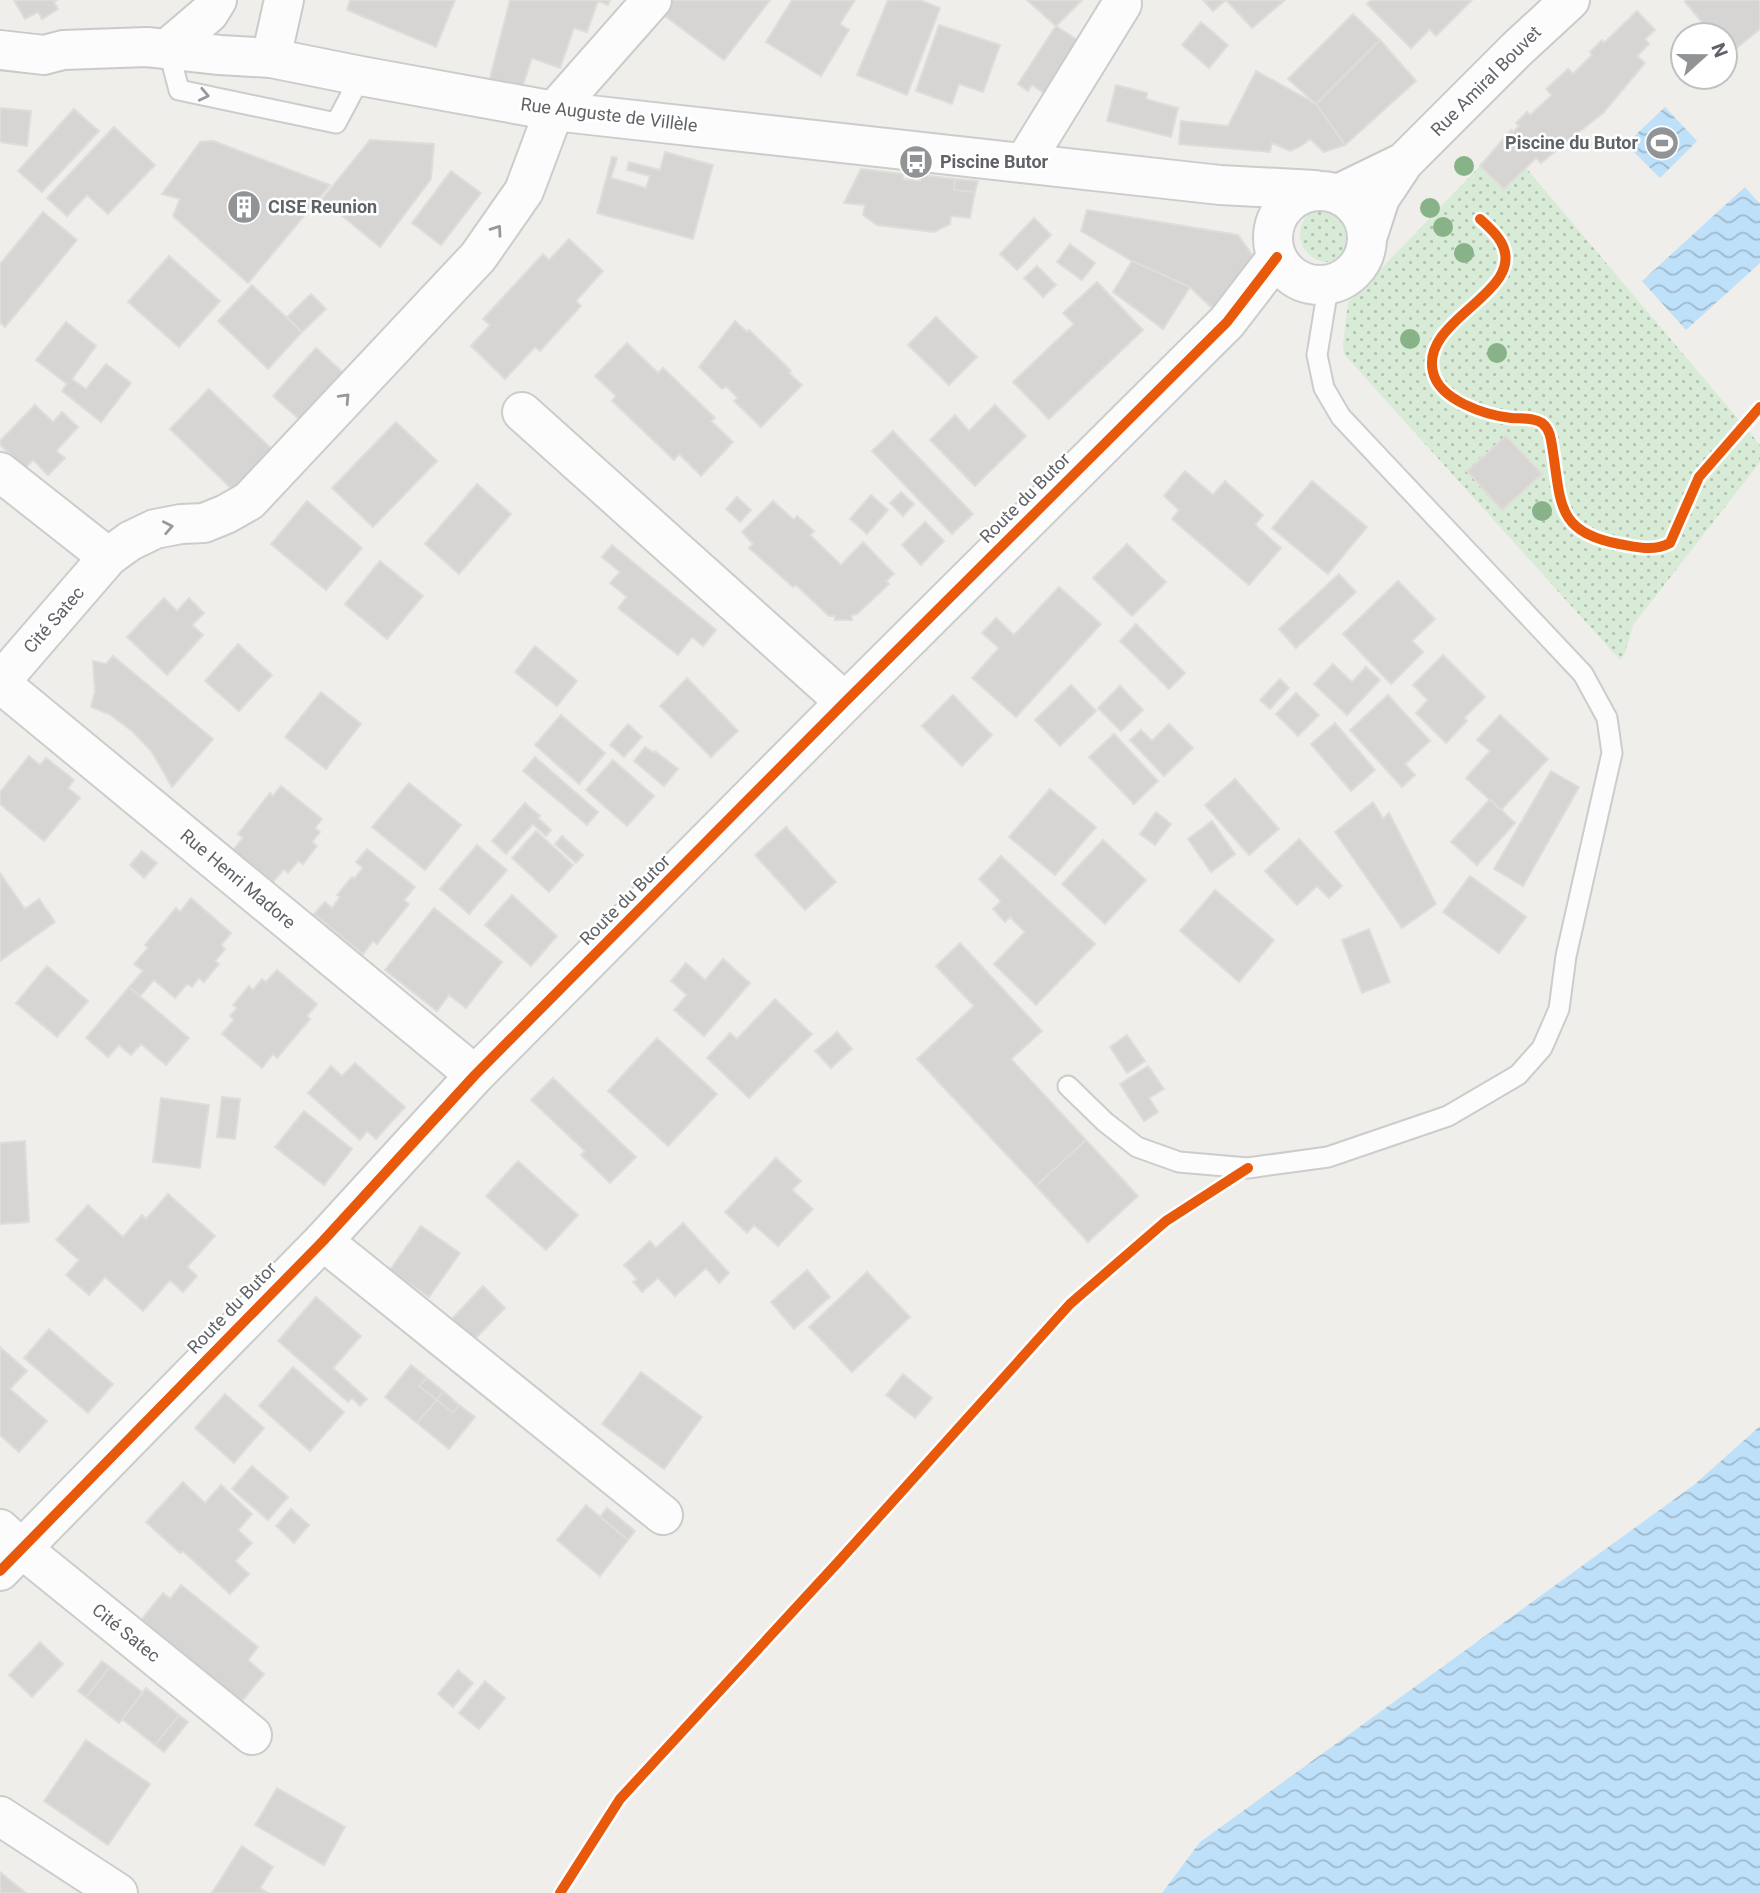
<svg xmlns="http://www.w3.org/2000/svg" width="1760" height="1893" font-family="Roboto,sans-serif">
	<defs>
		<pattern id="grass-dots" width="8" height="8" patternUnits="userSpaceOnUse" patternTransform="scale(1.75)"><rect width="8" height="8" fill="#d8ebd6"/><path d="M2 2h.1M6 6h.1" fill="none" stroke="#b2c2b1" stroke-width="1.8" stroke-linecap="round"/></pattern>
		<pattern id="water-waves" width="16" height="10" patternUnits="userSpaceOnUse" patternTransform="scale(1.75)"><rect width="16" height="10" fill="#bfe0f9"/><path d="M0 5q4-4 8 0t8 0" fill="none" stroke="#9eb9cd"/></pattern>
	</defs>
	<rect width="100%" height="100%" fill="#efeeea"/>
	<path fill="url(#grass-dots)" d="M1480,166L1504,189L1526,168L1760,445V462L1633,625L1625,653L1620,660L1344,354L1343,344L1348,303Z
		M1300 234a28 28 0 1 1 56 0a28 28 0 1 1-56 0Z"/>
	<path fill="url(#water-waves)" d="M1665,107L1697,141L1660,178L1626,144Z
		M1745,187L1760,204V263L1686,330L1642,281Z
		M1760,1426V1893H1162L1200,1842L1694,1485Z"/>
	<path fill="#d6d5d3" stroke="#deddd9" stroke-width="2" d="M14,0H57L54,2L58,9L42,19L38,12L25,19Z
		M350,0H455L436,47L347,10Z
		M510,0H610L608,5L598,1L587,32L574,28L560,68L532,58L519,96L488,86Z
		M660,0H770L724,60L653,7Z
		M792,0H855L840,24L849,30L821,76L766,42Z
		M888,0H920L940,8L907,95L857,75Z
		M1027,0H1082L1056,26Z
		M1203,0H1226L1213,11Z
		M1226,0H1285L1252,28Z
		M1371,0H1472L1436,36L1430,29L1411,48L1367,4Z
		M1686,0H1760V29L1729,54L1725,49V35H1713L1685,2Z
		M1637,11L1655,30L1645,39L1649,44L1637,56L1645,63L1604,112L1541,163L1536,158L1504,189L1480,166L1511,130L1513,132L1519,126L1516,123L1527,112L1530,115L1552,95L1546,89L1568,69L1573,74L1592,55L1590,52L1602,40L1604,43Z
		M1353,14L1380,40L1316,104L1288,79Z
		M1201,22L1228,45L1209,68L1182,45Z
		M939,25L1000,45L983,92L959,84L952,104L916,91Z
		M1056,26L1085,45L1050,97L1032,85L1028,91L1018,84Z
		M1380,40L1416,81L1345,145L1316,104Z
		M1256,71L1316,104L1345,145L1324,152L1310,139L1301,146L1290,151L1272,143L1270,152L1179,144L1181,121L1228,126Z
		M1116,85L1147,93L1146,99L1178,108L1171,137L1107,121Z
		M0,108L31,111L27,146L0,142Z
		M74,109L99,131L42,192L18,171Z
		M114,127L155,165L108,214L87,195L67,216L47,198Z
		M370,140L434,144L431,179L380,247L322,199Z
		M213,141L330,185L248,283L173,216L180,199L162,194L200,142Z
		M665,152L713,165L693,239L597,213L612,157L617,158L611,178L646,188L650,176L627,170L629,162L660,170Z
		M861,169L903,174V179L920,181L921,175L955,179L954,190L975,192L970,218L951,216L950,224L934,232L877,225L863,215L865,205L844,203Z
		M451,171L481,193L441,245L412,223Z
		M955,179L978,181L975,192L954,190Z
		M1087,210L1238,235L1258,263L1215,311L1190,287L1132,261L1081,231Z
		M43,212L77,240L5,327L0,322V264Z
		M1034,218L1051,235L1017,270L1000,254Z
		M569,239L603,271L576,301L581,306L540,351L535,347L505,379L471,346L490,325L483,319L543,254L549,260Z
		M1070,244L1095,263L1082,280L1057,262Z
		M169,256L220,301L179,347L128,302Z
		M1132,261L1190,287L1163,329L1113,292Z
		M1037,266L1056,285L1043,297L1024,278Z
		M1097,282L1143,330L1049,419L1013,382L1074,324L1063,313Z
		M252,285L302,332L268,369L218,321Z
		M311,294L326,309L302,332L287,317Z
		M936,317L977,357L949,385L908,345Z
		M735,321L747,332L749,330L777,357L791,371L789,373L802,385L761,427L734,401L738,398L726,386L722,389L699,367Z
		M66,322L96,346L72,379L86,389L106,364L131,383L101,422L62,391L67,384L36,360Z
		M627,343L658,373L663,368L715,418L711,421L733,442L701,476L679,454L674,460L612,401L616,396L595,376Z
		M316,348L347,376L309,428L273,396Z
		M209,389L275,452L236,493L170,429Z
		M35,405L53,422L62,412L78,427L56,451L65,458L48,475L33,460L25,468L0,445V441Z
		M995,405L1026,436L975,486L930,440L955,415L969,431Z
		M396,422L437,461L373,527L332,488Z
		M893,431L973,514L952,534L872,451Z
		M1506,436L1542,474L1502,510L1467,471Z
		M1185,471L1213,495L1225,481L1263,515L1255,525L1281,548L1249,585L1172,519L1179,510L1164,496Z
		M1312,481L1367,527L1328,574L1272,528Z
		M477,484L511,514L459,574L425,544Z
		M901,492L914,504L903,516L890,503Z
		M871,495L888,510L867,534L850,519Z
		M737,497L751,510L740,522L726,509Z
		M307,501L362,548L326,590L271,544Z
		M773,501L794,520L797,516L814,531L810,535L841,565L863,542L894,574L886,581L889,584L857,614L851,615L852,620H835V616H829L796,585L793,587L749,548L753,544L742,532Z
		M925,522L944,541L921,565L902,545Z
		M1127,544L1166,582L1132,616L1093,578Z
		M612,545L716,630L703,646L692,637L678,655L618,608L627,597L610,583L620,572L602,557Z
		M380,561L423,596L387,639L345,604Z
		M1339,574L1356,592L1296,648L1279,629Z
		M1398,581L1435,619L1412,641L1423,652L1391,684L1343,634Z
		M1059,587L1101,624L1016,717L972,678L999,648L982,633L996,618L1014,635Z
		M164,598L177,611L189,598L204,613L192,625L203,635L167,675L127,637Z
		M1136,624L1185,673L1169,689L1120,641Z
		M238,644L272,675L239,711L205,681Z
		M535,646L577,681L557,706L515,672Z
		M1443,655L1485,697L1464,718L1467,721L1446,743L1416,713L1428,700L1413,685Z
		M113,656L213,739L172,787L152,752L132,731L109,714L91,707L95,691L93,661L106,664Z
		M1333,664L1352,682L1366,667L1380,680L1347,715L1314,684Z
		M687,678L738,731L711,757L660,706Z
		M1280,679L1289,688L1270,709L1260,700Z
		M1071,685L1096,711L1060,746L1035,720Z
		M1120,686L1143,710L1121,731L1098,708Z
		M321,692L361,724L326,769L285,737Z
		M1296,693L1319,715L1298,736L1276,714Z
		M953,695L992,735L962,766L922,726Z
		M1388,695L1430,741L1405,764L1415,775L1402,787L1350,730Z
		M561,715L605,753L579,784L535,745Z
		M1500,715L1548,759L1501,810L1466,778L1490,751L1477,740Z
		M1335,723L1375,770L1351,791L1311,744Z
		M628,724L642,737L624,757L610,745Z
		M1169,724L1193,748L1164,776L1130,740L1141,730L1152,741Z
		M1114,734L1158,781L1134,804L1089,757Z
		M645,747L654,753L655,751L678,769L664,786L634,761Z
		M29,756L40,765L46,758L74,780L68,788L80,798L44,841L0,804V792Z
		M535,757L598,812L587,825L523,771Z
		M613,760L654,796L627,826L586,790Z
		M1551,771L1579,787L1523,886L1494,869Z
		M1235,779L1279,829L1249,855L1205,805Z
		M409,783L461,825L425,870L372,827Z
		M281,786L322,819L315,828L320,832L312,842L317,846L303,864L298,861L288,873L284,869L273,882L233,850L243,838L238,834L270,793L273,796Z
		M1050,789L1096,827L1055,875L1009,837Z
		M1490,799L1515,823L1477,865L1451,842Z
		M1373,802L1383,819L1389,813L1436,904L1402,928L1335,832Z
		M525,803L540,816L538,818L551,830L546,836L533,824L506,854L492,841Z
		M1156,812L1171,824L1155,845L1140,834Z
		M1212,821L1235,854L1211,872L1188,839Z
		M786,827L836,882L805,910L755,855Z
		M536,831L573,865L549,892L512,858Z
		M562,836L583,855L576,863L555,844Z
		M1299,839L1342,886L1329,898L1317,886L1297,905L1265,871Z
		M1103,840L1146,880L1105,924L1062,884Z
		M477,845L507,870L469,914L440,889Z
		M367,849L415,887L404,900L409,904L377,944L373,941L363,954L314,914L325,902L332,908L340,897L337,895L352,877L354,879L363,868L356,862Z
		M142,851L157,863L144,878L130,865Z
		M1001,856L1095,944L1036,1005L994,964L1025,932L1010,917L1005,922L993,909L1001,901L979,879Z
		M0,873L25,909L39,899L55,922L0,961Z
		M1470,876L1526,917L1499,953L1443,912Z
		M1215,890L1274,940L1239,982L1180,931Z
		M512,895L557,936L531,966L485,925Z
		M191,898L231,933L221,945L225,949L215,961L219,964L204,982L199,978L192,987L187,984L175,998L154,980L140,996L129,987L143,971L134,964L148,948L145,945L176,908L180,912Z
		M434,908L502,962L466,1008L449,995L437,1011L385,970Z
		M1369,929L1390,982L1362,993L1342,940Z
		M960,943L1042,1031L1011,1059L1086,1140L1036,1186L917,1059L974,1006L936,966Z
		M723,959L750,983L704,1036L674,1010L687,995L671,981L686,963L705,980Z
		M47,966L88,1001L57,1037L16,1003Z
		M277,970L317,1004L307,1016L310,1019L277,1058L273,1054L262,1068L222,1034L234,1020L230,1016L237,1008L233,1005L249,986L253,990L262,979L266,982Z
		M129,987L189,1038L166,1065L141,1044L131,1055L119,1045L108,1057L86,1038Z
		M775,999L812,1034L749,1098L707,1058L730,1033L737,1039Z
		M837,1032L852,1049L831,1068L815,1051Z
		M1127,1035L1145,1061L1127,1073L1110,1047Z
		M657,1038L717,1094L668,1146L608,1091Z
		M355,1063L405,1107L376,1139L367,1131L360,1140L308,1093L331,1066L342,1076Z
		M1148,1066L1164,1089L1149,1098L1158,1112L1144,1121L1120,1084Z
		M553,1078L636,1157L610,1183L581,1155L585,1151L531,1100Z
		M222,1097L240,1099L235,1139L217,1137Z
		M161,1098L209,1105L200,1168L153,1162Z
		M304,1111L352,1149L324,1185L275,1147Z
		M1086,1140L1138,1196L1088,1242L1036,1186Z
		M25,1141L29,1222L0,1224V1143Z
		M776,1158L801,1181L792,1190L813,1209L778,1246L754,1225L747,1233L725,1212Z
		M518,1161L578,1215L546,1250L486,1196Z
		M168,1194L215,1236L187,1267L197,1276L183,1292L170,1280L143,1311L105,1277L89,1295L66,1275L79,1260L56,1240L88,1205L123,1237L142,1215L146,1219Z
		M683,1223L729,1273L719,1283L706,1268L675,1296L658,1278L642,1292L633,1282L637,1279L624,1265L650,1241L656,1248Z
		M421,1226L460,1253L429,1297L390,1270Z
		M807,1270L830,1297L794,1329L771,1302Z
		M867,1272L910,1317L852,1372L809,1327Z
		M483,1286L505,1308L470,1344L449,1322Z
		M316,1297L361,1336L333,1368L367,1399L360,1406L352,1398L348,1402L278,1341Z
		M49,1329L113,1384L88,1413L24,1358Z
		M0,1347L27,1371L10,1389L47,1421L19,1452L0,1435Z
		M411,1365L427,1378L419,1386L437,1400L417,1423L385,1397Z
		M293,1367L344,1412L310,1451L259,1406Z
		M641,1372L702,1417L664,1469L602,1424Z
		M903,1374L932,1398L915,1418L886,1395Z
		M427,1378L443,1391L437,1400L419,1386Z
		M443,1391L459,1405L453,1413L437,1400Z
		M225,1394L264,1428L234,1463L195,1428Z
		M437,1400L453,1413L459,1405L475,1417L449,1449L417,1423Z
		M252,1466L288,1497L268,1520L232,1489Z
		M183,1482L205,1503L221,1485L252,1514L238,1530L252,1543L235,1561L249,1574L230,1594L183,1551L180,1553L146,1522Z
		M586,1505L628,1540L600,1576L557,1540Z
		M607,1508L635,1531L628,1540L600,1517Z
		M291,1509L309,1525L294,1543L276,1526Z
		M181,1585L258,1647L248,1660L264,1674L230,1716L137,1625L163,1593L170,1599Z
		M40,1642L63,1664L32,1697L9,1675Z
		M102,1661L110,1667L86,1697L78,1691Z
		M110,1667L143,1693L119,1723L86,1697Z
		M458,1670L473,1683L453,1707L438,1694Z
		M485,1681L505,1698L479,1729L459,1713Z
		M146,1688L179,1715L155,1745L122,1719Z
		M179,1715L188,1722L164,1752L155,1745Z
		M86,1740L150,1784L108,1845L44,1801Z
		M277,1788L345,1827L324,1865L255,1825Z
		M242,1846L273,1867L260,1888L268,1893H212Z
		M0,1872L26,1893H0Z"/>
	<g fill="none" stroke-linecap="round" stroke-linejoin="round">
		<g stroke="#cbcccc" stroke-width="23">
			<path id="service" d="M164,51L168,48L179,90L336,123L361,76
				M1068,1086L1105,1122L1137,1147L1179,1162L1248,1168L1328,1157L1448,1116L1518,1075L1542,1048L1559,1009L1566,956L1612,753L1607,718L1583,674L1341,417L1324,388L1317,355L1326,300L1337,282"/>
		</g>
		<g stroke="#cbcccc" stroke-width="42">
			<path id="minor" d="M1024,163L1122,4
				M522,412L845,702
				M0,472L108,557
				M0,682L108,557L130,541L155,529L181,524L204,523L226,514L249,501L478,257L524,191L554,111L652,0
				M0,683L475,1075
				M323,1241L663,1515
				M0,1529L21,1548L252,1735
				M0,1816L118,1893"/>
		</g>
		<g stroke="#cbcccc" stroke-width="42">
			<path id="tertiary" d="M271,58L361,76L554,111L1220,185L1315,190
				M1273 238a47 47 0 1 1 94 0a47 47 0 1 1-94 0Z
				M0,1571L323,1241L475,1075L845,702L1227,322L1277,257"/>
		</g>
		<g stroke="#cacacb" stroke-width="42">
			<path id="secondary" d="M168,48L209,13L217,0
				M0,50L44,55L63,50L147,47L220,55L271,58L284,0
				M1338,194L1404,162
				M1368,235L1380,198L1404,162L1517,49L1570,0"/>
		</g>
		<use href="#service" stroke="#fdfcfc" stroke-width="19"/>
		<use href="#minor" stroke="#fdfcfc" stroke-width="38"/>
		<use href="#tertiary" stroke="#fdfcfc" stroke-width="38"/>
		<use href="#secondary" stroke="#fdfcfc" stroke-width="38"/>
		<g stroke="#fff" stroke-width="15">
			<path id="cycleway" d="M1480,219C1488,226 1496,233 1501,242C1529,292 1420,318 1433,372C1439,400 1485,415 1511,418C1521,419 1533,417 1542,423C1551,430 1551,441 1553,452C1561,506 1558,532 1619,544C1637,547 1653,552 1670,543L1699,477L1760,407
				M0,1571L323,1241L475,1075L845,702L1227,322L1277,257
				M560,1893L620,1799L840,1560L1070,1304L1166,1221L1248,1168"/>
		</g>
		<use href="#cycleway" stroke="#e8590c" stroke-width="10"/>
	</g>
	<g fill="#88b388">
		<circle cx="1464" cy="166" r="10"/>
		<circle cx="1430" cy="208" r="10"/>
		<circle cx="1443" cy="227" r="10"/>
		<circle cx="1464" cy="253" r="10"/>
		<circle cx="1410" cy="339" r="10"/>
		<circle cx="1497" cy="353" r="10"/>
		<circle cx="1542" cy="511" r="10"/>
	</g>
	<defs><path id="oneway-chevron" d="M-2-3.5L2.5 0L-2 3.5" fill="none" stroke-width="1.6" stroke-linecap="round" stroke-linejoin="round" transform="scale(1.75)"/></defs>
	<g stroke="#96999c">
		<use href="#oneway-chevron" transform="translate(204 95) rotate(12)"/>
		<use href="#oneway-chevron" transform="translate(497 230) rotate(-55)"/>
		<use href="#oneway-chevron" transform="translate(345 398) rotate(-47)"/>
		<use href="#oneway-chevron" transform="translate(168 527) rotate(-11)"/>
	</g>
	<defs>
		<g id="stadium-disc" transform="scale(1.75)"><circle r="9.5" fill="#919496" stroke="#fff"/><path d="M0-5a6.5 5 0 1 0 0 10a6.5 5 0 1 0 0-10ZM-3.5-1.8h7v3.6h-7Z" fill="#fff"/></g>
		<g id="bus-disc" transform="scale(1.75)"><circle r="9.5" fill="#919496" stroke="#fff"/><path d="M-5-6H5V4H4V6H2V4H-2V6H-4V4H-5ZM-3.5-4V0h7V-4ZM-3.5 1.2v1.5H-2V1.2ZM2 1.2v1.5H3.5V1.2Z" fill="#fff"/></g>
		<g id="building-disc" transform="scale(1.75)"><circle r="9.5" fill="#919496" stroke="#fff"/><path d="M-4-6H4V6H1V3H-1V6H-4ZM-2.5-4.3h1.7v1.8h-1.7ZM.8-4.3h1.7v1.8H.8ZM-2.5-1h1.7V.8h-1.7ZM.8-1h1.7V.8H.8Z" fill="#fff"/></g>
	</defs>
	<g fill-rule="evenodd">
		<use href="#stadium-disc" x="1662" y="143"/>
		<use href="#bus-disc" x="916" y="162"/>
		<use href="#building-disc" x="244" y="207"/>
	</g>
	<g text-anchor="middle" stroke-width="5" stroke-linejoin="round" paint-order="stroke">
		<g font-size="18" fill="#5f6368" stroke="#fff">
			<text transform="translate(1486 81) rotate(-45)" y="6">Rue Amiral Bouvet</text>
			<text transform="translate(609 115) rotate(7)" y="6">Rue Auguste de Villèle</text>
			<text transform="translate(1025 498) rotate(-45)" y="6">Route du Butor</text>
			<text transform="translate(54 620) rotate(-49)" y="6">Cité Satec</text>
			<text transform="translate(238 879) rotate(40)" y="6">Rue Henri Madore</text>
			<text transform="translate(625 900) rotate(-45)" y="6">Route du Butor</text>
			<text transform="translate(232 1308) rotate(-46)" y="6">Route du Butor</text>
			<text transform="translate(126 1633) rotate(39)" y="6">Cité Satec</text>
		</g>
		<g font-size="18" font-weight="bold" fill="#5f6368" stroke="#fff" text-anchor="start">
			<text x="1638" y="149" text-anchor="end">Piscine du Butor</text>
			<text x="940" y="168">Piscine Butor</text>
			<text x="268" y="213">CISE Reunion</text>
		</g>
	</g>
	<g transform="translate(1704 56) rotate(69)"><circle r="33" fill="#ffffff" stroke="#bfc1c3" stroke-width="2"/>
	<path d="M0-5L12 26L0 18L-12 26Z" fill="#919496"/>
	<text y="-10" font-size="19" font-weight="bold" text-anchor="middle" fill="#5f6368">N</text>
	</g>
</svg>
